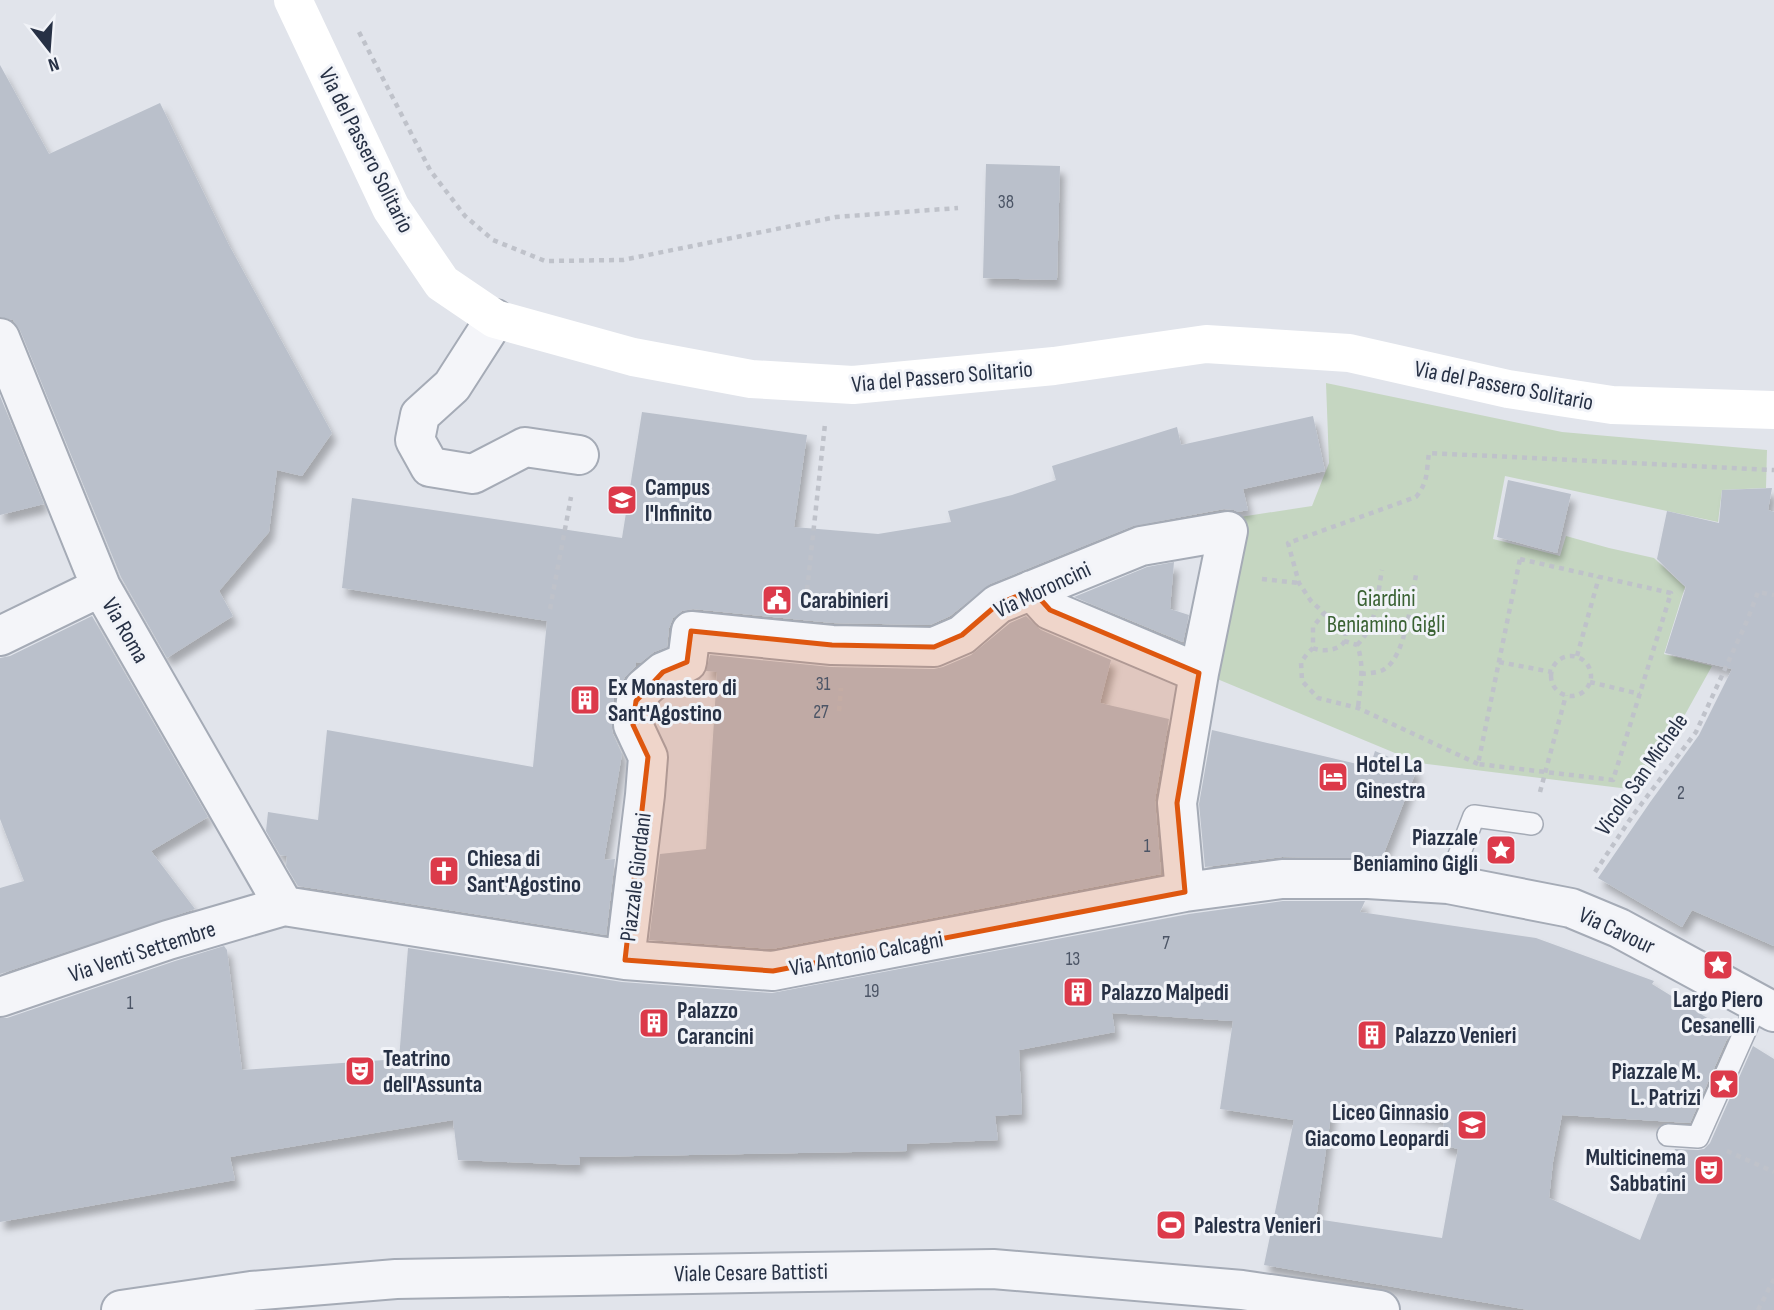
<svg xmlns="http://www.w3.org/2000/svg" width="1774" height="1310" font-family="'Sofia Sans Condensed',sans-serif">
	<defs>
		<filter id="shadow"><feDropShadow dx="4.5" dy="8" stdDeviation="3.5" flood-color="#0004"/></filter>
	</defs>
	<rect width="100%" height="100%" fill="#e1e4eb"/>
	<path fill="#c5d6c1" d="M1326,383L1562,432L1767,450L1766,488L1722,490L1718,522L1505,476L1493,539L1560,556L1566,536L1609,548L1654,558L1685,587L1664,654L1712,666L1672,738L1637,790L1419,763L1210,676L1240,517L1312,506L1329,463Z"/>
	<path fill="#bac0cb" fill-rule="evenodd" filter="url(#shadow)" d="M0,65L49,154L160,103L229,245L332,433L302,476L277,470L269,532L219,591L233,616L167,658L121,577L20,330L13,320L0,317Z
		M986,164L1060,166L1057,280L983,278Z
		M0,396L44,504L0,515Z
		M642,412L807,435L794,527L878,534L951,522L948,511L1012,495L1056,480L1052,466L1177,427L1181,445L1313,416L1325,471L1243,489L1248,510L1238,512L1234,510L1224,509L1133,526L990,584L950,616L930,625L833,623L693,609L682,611L673,618L669,628L667,647L654,652L640,663L636,662V666L625,677L614,698L611,723L613,734L622,754L604,860L615,859L606,935L298,886L286,866L287,856L280,855L266,831L268,812L318,820L327,730L533,767L547,621L342,588L352,498L622,538Z
		M1508,480L1571,494L1557,553L1497,537Z
		M1772,488L1768,510L1774,512V946L1692,910L1682,927L1598,878L1651,801L1699,735L1732,669L1665,653L1686,587L1657,559L1667,511L1719,523L1722,490Z
		M1174,562L1170,609L1189,615L1183,642L1074,597L1147,567Z
		M92,616L208,817L151,851L195,909L0,974V888L24,881L0,819V658L10,656Z
		M1026,616L1041,630L1111,660L1100,703L1169,719L1155,800L1161,874L772,949L649,940L660,854L706,849L717,672L706,671L710,655L831,667L934,669L943,667L971,655L1010,623Z
		M1212,730L1370,767L1375,751L1417,769L1382,858L1282,857L1205,867L1199,804Z
		M1283,901H1365L1360,912L1536,938L1654,981L1652,984L1730,1032L1690,1123L1562,1115L1553,1162L1549,1198L1640,1240L1675,1149L1698,1150L1704,1149L1710,1143L1753,1046L1774,1059V1310H1529L1264,1265L1294,1120L1220,1109L1233,1021L1112,1013L1115,1032L1019,1050L1022,1114L995,1116L998,1140L907,1144V1151L579,1157L580,1165L458,1160L453,1120L230,1157L235,1180L0,1222V1018H7L175,961L224,946L227,950L242,1070L399,1059L408,948L622,982L772,993L1189,914ZM1333,1102L1444,1119L1442,1145L1458,1149L1442,1238L1316,1219Z"/>
	<g fill="none" stroke-linecap="round" stroke-linejoin="round">
		<g stroke="#a5abb6" stroke-width="24">
			<path id="service" d="M1448,884L1474,816L1532,824
				M1668,1135L1698,1137L1758,1002"/>
		</g>
		<g stroke="#a5abb6" stroke-width="42">
			<path id="minor" d="M495,319L452,386L420,415L415,440L430,467L473,474L525,447L579,455
				M0,338L101,587L284,906
				M1032,590L1050,610L1199,673
				M0,636L101,587
				M625,960L645,795L648,757L633,725L636,701L644,688L663,672L687,662L691,631L832,645L934,647L962,635L998,604L1141,546L1228,531L1199,673L1177,803L1185,892
				M0,997L168,940L284,906L625,960L773,971L1185,892L1282,879H1368L1448,884L1571,908L1619,928L1774,1012"/>
		</g>
		<g stroke="#a5abb6" stroke-width="42">
			<path id="tertiary" d="M121,1310L251,1291L396,1279L993,1269L1242,1290L1380,1310"/>
		</g>
		<path stroke="#bfc2ca" stroke-width="4.5" stroke-dasharray="5 5" stroke-linecap="butt" d="M359,32L430,170L465,216L493,240L545,261L623,260L836,217L958,208
			M1520,559L1671,593L1613,780L1478,764Z
			M1262,579L1299,583
			M806,600L825,424
			M550,609L571,497
			M1344,641L1357,645C1365,665 1360,688 1358,708
			M1357,645C1377,626 1377,596 1382,570
			M1313,648C1326,654 1354,648 1343,628C1339,622 1330,618 1324,613
			M1577,656L1599,577
			M1551 676a20 20 0 1 1 40 0a20 20 0 1 1-40 0Z
			M1499,662L1552,672
			M1361,674C1368,673 1377,673 1383,670C1406,658 1411,599 1416,575
			M1590,682L1640,694
			M839,711L841,688
			M1478,764L1358,708L1318,698L1302,681L1301,662L1307,654L1313,648V627L1324,613L1311,601L1299,583L1288,543L1416,497C1429,480 1426,472 1429,453L1774,470
			M1540,792L1566,695
			M1595,872L1633,815L1696,732L1747,621L1758,592L1774,595
			M1727,1151L1774,1172
			M1758,1310L1774,1279"/>
		<use href="#service" stroke="#f4f5f9" stroke-width="21"/>
		<use href="#minor" stroke="#f4f5f9" stroke-width="38"/>
		<use href="#tertiary" stroke="#f4f5f9" stroke-width="38"/>
		<path stroke="#fff" stroke-width="38" d="M293,0L391,208L442,283L495,319L633,357L751,379L853,385L1054,366L1206,344L1349,353L1508,389L1612,405L1774,410"/>
	</g>
	<path fill="#de570f" fill-opacity="0.2" stroke="#de570f" stroke-width="5" stroke-linejoin="round" d="M1032,590L1050,610L1199,673L1177,803L1185,892L773,971L625,960L648,757L633,725L636,701L663,672L687,662L691,631L832,645L934,647L962,635L998,604Z"/>
	<defs>
		<g id="school-square" transform="scale(1.575)"><rect x="-9" y="-9" width="18" height="18" rx="4" fill="#dc3a4a" stroke="#f1f3f8"/><path d="M0-5L7-2L0 1L-7-2ZM-4 1L0 2.5L4 1V4Q0 6-4 4Z" fill="#fff"/></g>
		<g id="civic-square" transform="scale(1.575)"><rect x="-9" y="-9" width="18" height="18" rx="4" fill="#dc3a4a" stroke="#f1f3f8"/><path d="M-.6-6.5H3V-4.5H.6V-3L4-1V1h2V6H-6V1h2V-1L-.6-3ZM-1.2 2.5V6h2.4V2.5Z" fill="#fff"/></g>
		<g id="building-square" transform="scale(1.575)"><rect x="-9" y="-9" width="18" height="18" rx="4" fill="#dc3a4a" stroke="#f1f3f8"/><path d="M-4-6H4V6H1V3H-1V6H-4ZM-2.5-4.3h1.7v1.8h-1.7ZM.8-4.3h1.7v1.8H.8ZM-2.5-1h1.7V.8h-1.7ZM.8-1h1.7V.8H.8Z" fill="#fff"/></g>
		<g id="hotel-square" transform="scale(1.575)"><rect x="-9" y="-9" width="18" height="18" rx="4" fill="#dc3a4a" stroke="#f1f3f8"/><path d="M-6-4.5h1.5V1H6V5H4.5V3h-9V5H-6ZM-4 0a1.8 1.8 0 1 1 3.6 0ZM.5 0V-2.5h3Q6-2.5 6 0Z" fill="#fff"/></g>
		<g id="sight-square" transform="scale(1.575)"><rect x="-9" y="-9" width="18" height="18" rx="4" fill="#dc3a4a" stroke="#f1f3f8"/><path d="M0-6L1.8-2.2L6-1.7L2.9 1.2L3.7 5.4L0 3.3L-3.7 5.4L-2.9 1.2L-6-1.7L-1.8-2.2Z" fill="#fff"/></g>
		<g id="church-square" transform="scale(1.575)"><rect x="-9" y="-9" width="18" height="18" rx="4" fill="#dc3a4a" stroke="#f1f3f8"/><path d="M-1.2-6h2.4v3.5h3.3v2.4h-3.3V6h-2.4V-.1h-3.3v-2.4h3.3Z" fill="#fff"/></g>
		<g id="theatre-square" transform="scale(1.575)"><rect x="-9" y="-9" width="18" height="18" rx="4" fill="#dc3a4a" stroke="#f1f3f8"/><path d="M-5-5.5Q0-4 5-5.5V0Q5 5 0 6Q-5 5-5 0ZM-3.3-2.5H-1v1.5H-3.3ZM1-2.5H3.3v1.5H1ZM-2.8 1Q0 5.5 2.8 1Z" fill="#fff"/></g>
		<g id="stadium-square" transform="scale(1.575)"><rect x="-9" y="-9" width="18" height="18" rx="4" fill="#dc3a4a" stroke="#f1f3f8"/><path d="M0-5a6.5 5 0 1 0 0 10a6.5 5 0 1 0 0-10ZM-3.5-1.8h7v3.6h-7Z" fill="#fff"/></g>
	</defs>
	<g fill-rule="evenodd">
		<use href="#school-square" x="622" y="500"/>
		<use href="#civic-square" x="777" y="600"/>
		<use href="#building-square" x="585" y="700"/>
		<use href="#hotel-square" x="1333" y="777"/>
		<use href="#sight-square" x="1501" y="850"/>
		<use href="#church-square" x="444" y="871"/>
		<use href="#sight-square" x="1718" y="965"/>
		<use href="#building-square" x="1078" y="992"/>
		<use href="#building-square" x="654" y="1023"/>
		<use href="#building-square" x="1372" y="1035"/>
		<use href="#theatre-square" x="360" y="1071"/>
		<use href="#sight-square" x="1724" y="1084"/>
		<use href="#school-square" x="1472" y="1125"/>
		<use href="#theatre-square" x="1709" y="1170"/>
		<use href="#stadium-square" x="1171" y="1225"/>
	</g>
	<g text-anchor="middle" stroke-width="6" stroke-linejoin="round" paint-order="stroke">
		<g font-size="19" fill="#4c5566">
			<text x="1006" y="208">38</text>
			<text x="823" y="690">31</text>
			<text x="821" y="718">27</text>
			<text x="1681" y="799">2</text>
			<text x="1147" y="852">1</text>
			<text x="1166" y="949">7</text>
			<text x="1073" y="965">13</text>
			<text x="872" y="997">19</text>
			<text x="130" y="1009">1</text>
		</g>
		<g font-size="23" fill="#273145" stroke="#f1f3f8">
			<text transform="translate(367 150) rotate(63)" y="8">Via del Passero Solitario</text>
			<text transform="translate(942 376) rotate(-5)" y="8">Via del Passero Solitario</text>
			<text transform="translate(1504 385) rotate(11)" y="8">Via del Passero Solitario</text>
			<text transform="translate(1042 589) rotate(-25)" y="8">Via Moroncini</text>
			<text transform="translate(126 630) rotate(60)" y="8">Via Roma</text>
			<text transform="translate(1641 774) rotate(-55)" y="8">Vicolo San Michele</text>
			<text transform="translate(635 877) rotate(-83)" y="8">Piazzale Giordani</text>
			<text transform="translate(1617 930) rotate(25)" y="8">Via Cavour</text>
			<text transform="translate(142 951) rotate(-18)" y="8">Via Venti Settembre</text>
			<text transform="translate(866 953) rotate(-11)" y="8">Via Antonio Calcagni</text>
			<text transform="translate(751 1272) rotate(-1)" y="8">Viale Cesare Battisti</text>
		</g>
		<g font-size="23" font-weight="bold" fill="#273145" stroke="#f1f3f8" text-anchor="start">
			<text x="645" y="495">Campus<tspan x="645" dy="26">l'Infinito</tspan></text>
			<text x="800" y="608">Carabinieri</text>
			<text x="608" y="695">Ex Monastero di<tspan x="608" dy="26">Sant'Agostino</tspan></text>
			<text x="1356" y="772">Hotel La<tspan x="1356" dy="26">Ginestra</tspan></text>
			<text x="1478" y="845" text-anchor="end">Piazzale<tspan x="1478" dy="26">Beniamino Gigli</tspan></text>
			<text x="467" y="866">Chiesa di<tspan x="467" dy="26">Sant'Agostino</tspan></text>
			<text x="1101" y="1000">Palazzo Malpedi</text>
			<text x="1718" y="1007" text-anchor="middle">Largo Piero<tspan x="1718" dy="26">Cesanelli</tspan></text>
			<text x="677" y="1018">Palazzo<tspan x="677" dy="26">Carancini</tspan></text>
			<text x="1395" y="1043">Palazzo Venieri</text>
			<text x="383" y="1066">Teatrino<tspan x="383" dy="26">dell'Assunta</tspan></text>
			<text x="1701" y="1079" text-anchor="end">Piazzale M.<tspan x="1701" dy="26">L. Patrizi</tspan></text>
			<text x="1449" y="1120" text-anchor="end">Liceo Ginnasio<tspan x="1449" dy="26">Giacomo Leopardi</tspan></text>
			<text x="1686" y="1165" text-anchor="end">Multicinema<tspan x="1686" dy="26">Sabbatini</tspan></text>
			<text x="1194" y="1233">Palestra Venieri</text>
		</g>
		<g font-size="23" fill="#3a6233" stroke="#f1f3f8">
			<text x="1386" y="606">Giardini<tspan x="1386" dy="26">Beniamino Gigli</tspan></text>
		</g>
	</g>
	<g transform="translate(49 49) rotate(163)" stroke="#f1f3f8" stroke-width="5" paint-order="stroke">
	<path d="M0-5L12 26L0 18L-12 26Z" fill="#273145"/>
	<text y="-10" font-size="19" font-weight="bold" text-anchor="middle" fill="#273145">N</text>
	</g>
</svg>
